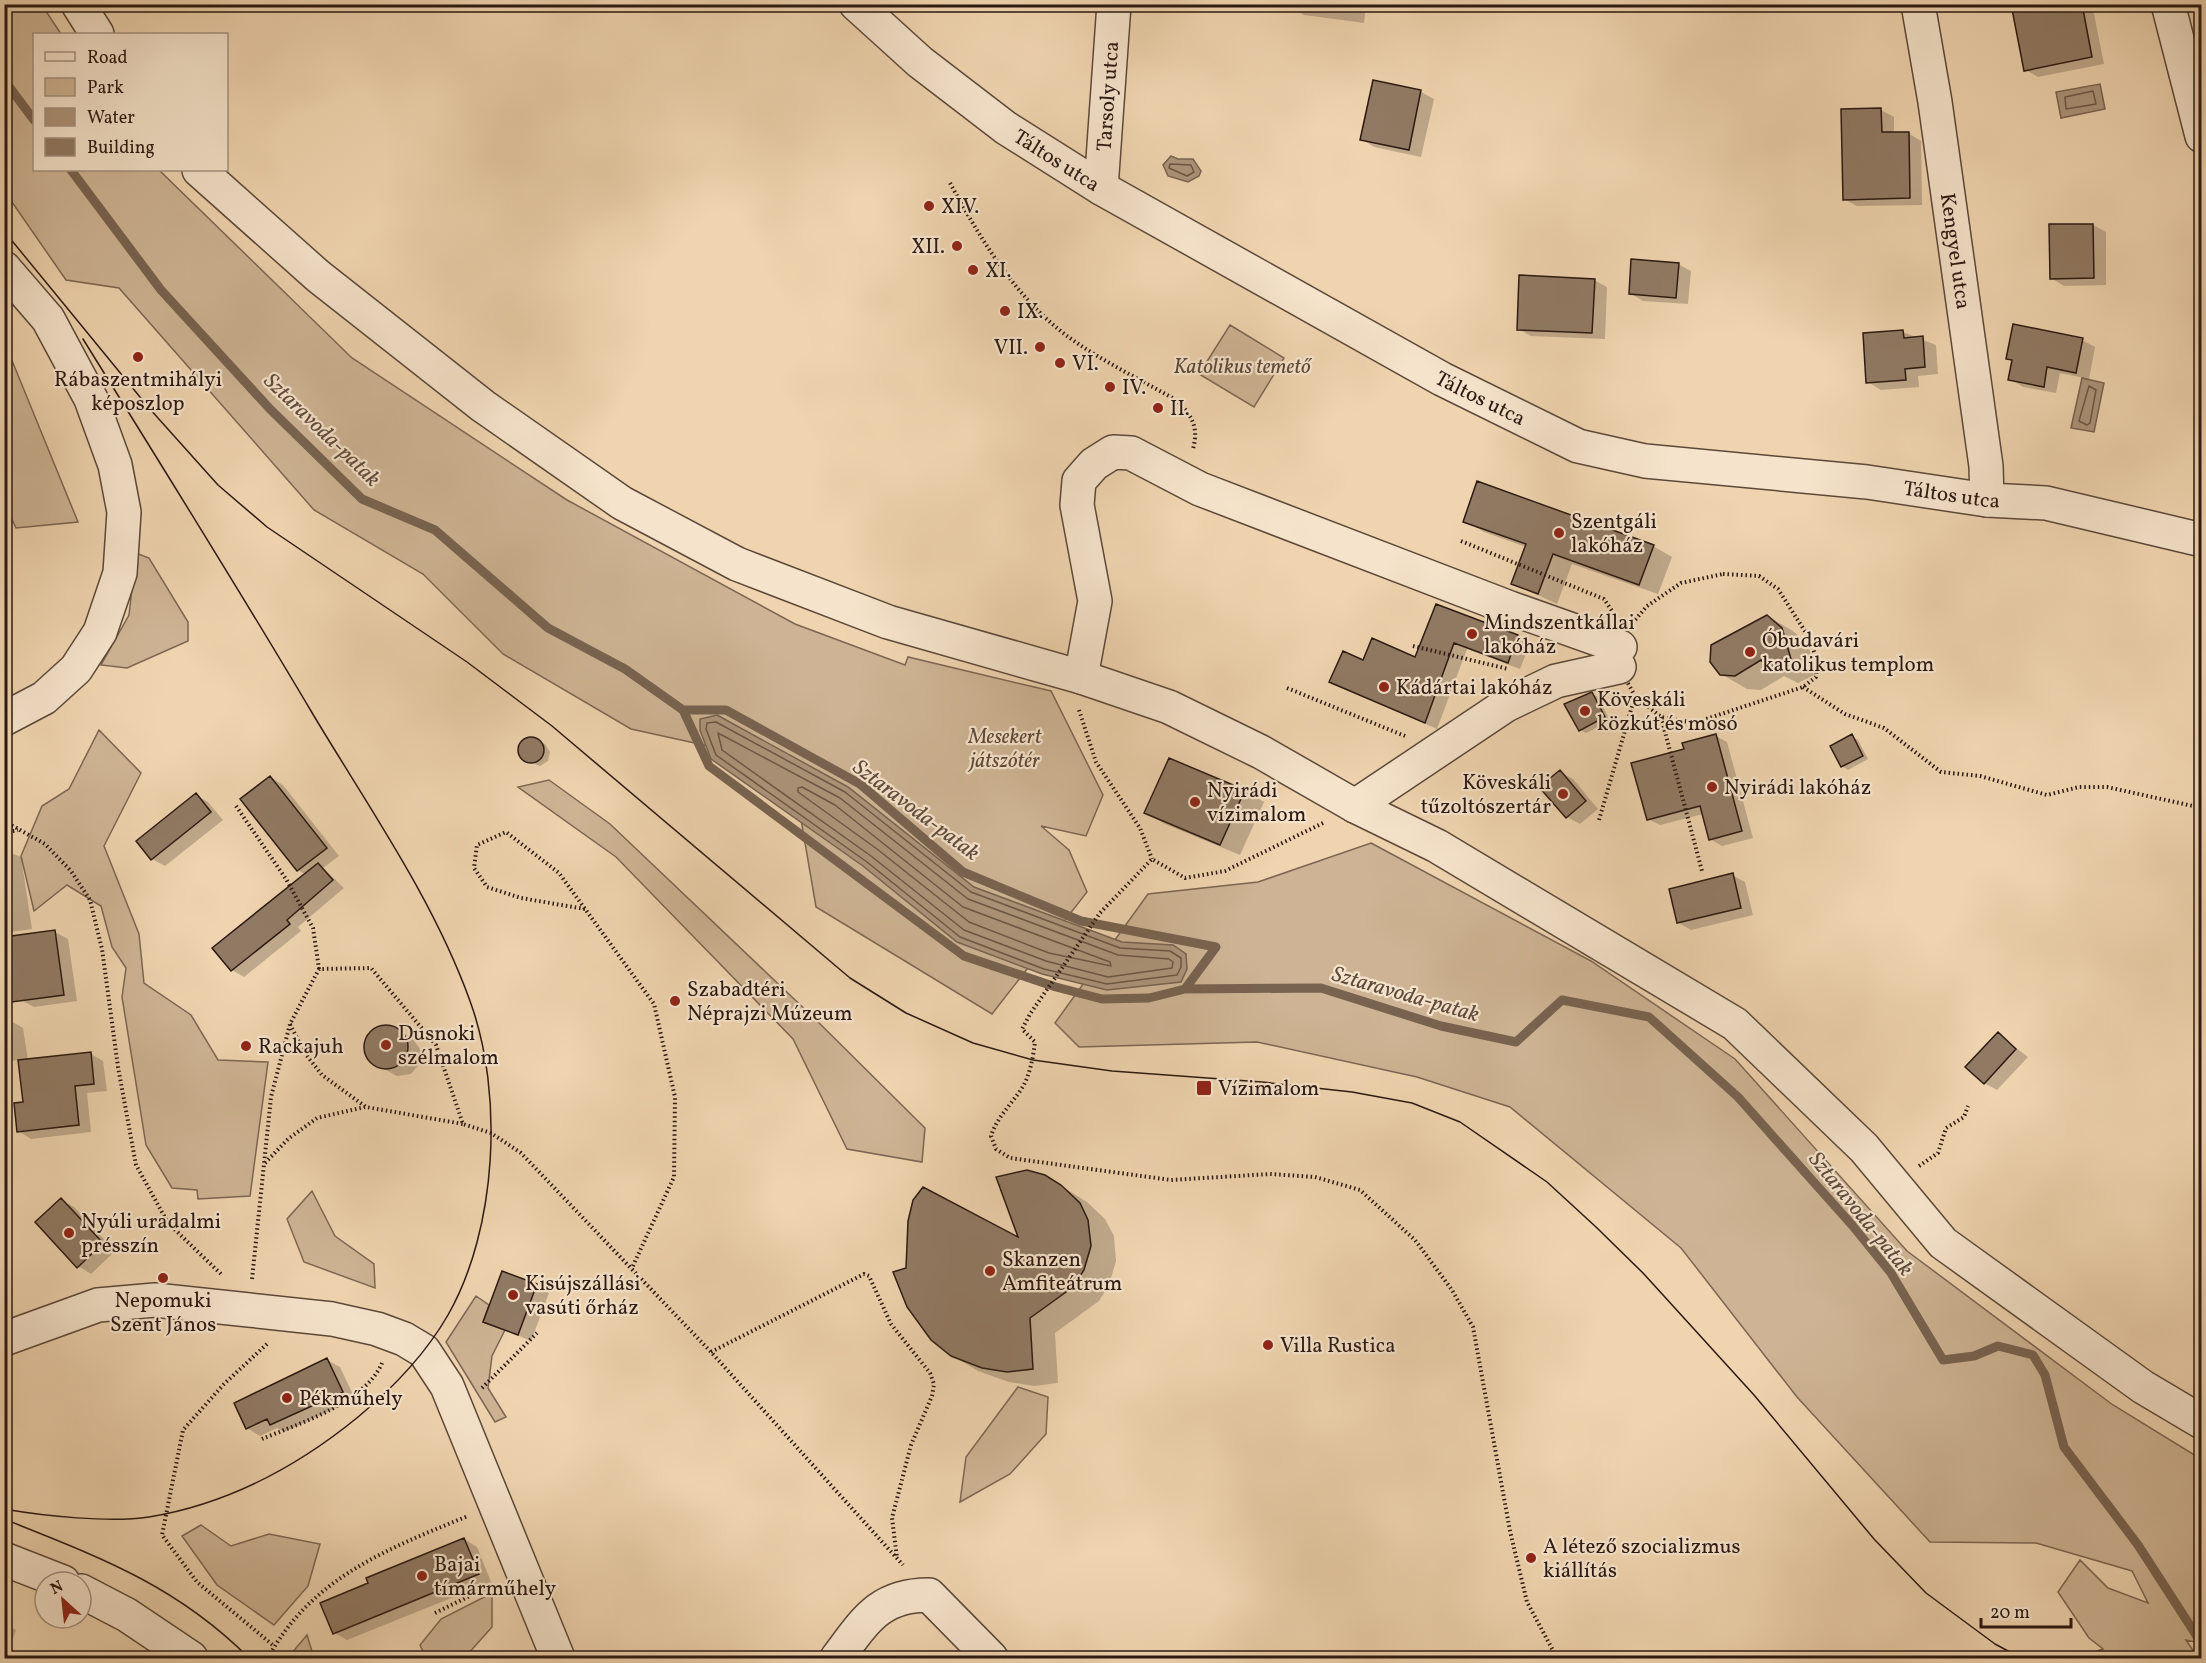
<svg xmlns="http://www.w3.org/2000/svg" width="2206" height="1663" font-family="Vollkorn,serif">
	<rect width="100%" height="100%" fill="#efd4af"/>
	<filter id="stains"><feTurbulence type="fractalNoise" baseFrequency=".00333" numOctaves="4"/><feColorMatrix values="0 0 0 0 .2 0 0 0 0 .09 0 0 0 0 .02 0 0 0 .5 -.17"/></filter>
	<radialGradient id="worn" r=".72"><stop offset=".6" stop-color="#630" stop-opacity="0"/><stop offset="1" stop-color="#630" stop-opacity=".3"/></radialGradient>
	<path fill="#ceb494" stroke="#7c6653" stroke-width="1.5" d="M4,5H42L61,34H34V170H159L352,358L567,500L795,624L905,665L908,657L1051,691L1103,795L1086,836L1041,826L1069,850L1087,892L992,1014L816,907L797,796L731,751L631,729L503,654L423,574L314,510L119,288L66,280L5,192Z
		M1230,325L1284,358L1254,407L1199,374Z
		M5,350L11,358L78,522L16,528L5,504Z
		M136,553L149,558L188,622V641L127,668L101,665L129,615Z
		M99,730L141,773L104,846L139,934L144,983L191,1015L218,1060L268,1062L250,1196L198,1199L197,1190L172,1188L146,1145L122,997L126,968L112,947L101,906L67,885L34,911L21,856L42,806L69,789Z
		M549,780L610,824L812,1016L925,1128L922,1162L847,1149L793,1039L616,857L518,787Z
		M1371,843L1591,961L1735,1059L1907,1251L2113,1405L2201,1459V1643L2186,1640L2198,1658H2090L2091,1653L2103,1649L2089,1638L2058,1592L2080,1560L2108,1588L2148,1603L2132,1571L2036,1543L1930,1542L1797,1397L1681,1248L1510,1107L1417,1077L1257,1042L1079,1047L1055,1023L1148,894L1258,882Z
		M312,1191L335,1236L374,1264L375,1288L304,1262L287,1219Z
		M476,1296L489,1305L483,1322L505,1330L492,1356L488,1388L506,1417L495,1422L446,1342Z
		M1018,1387L1048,1397L1046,1434L1010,1474L960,1502L966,1457Z
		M201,1525L231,1546L269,1534L320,1544L308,1586L274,1625L217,1585L182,1536Z
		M492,1593V1627L467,1655L426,1658L420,1645L441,1619Z
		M307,1635L314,1658H289L290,1655Z"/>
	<path fill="#ac947a" stroke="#786350" stroke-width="1.5" d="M2100,84L2105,109L2061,118L2056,92Z
		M1171,156L1178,159H1193L1201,171L1199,176L1188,182L1168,176L1163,165Z
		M2082,378L2104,383L2094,432L2071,428Z
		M717,715L848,787L974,887L1122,942L1173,945L1186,954L1187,969L1181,982L1107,990L1042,974L957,942L863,866L711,759L700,730V719Z"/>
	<path fill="#0003" d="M1292,4H1366L1364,23L1304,15L1292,8Z
		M2013,4H2092L2104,64L2038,77L2026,70Z
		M1374,82L1421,92L1434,99L1421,157L1374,147L1362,139Z
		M1881,110L1894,117V134L1908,133L1921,141L1922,205L1857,206L1844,199Z
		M2093,225L2106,232V285L2064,286L2051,278Z
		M1678,264L1691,271L1688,304L1643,301L1630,293Z
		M1594,280L1607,287L1605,339L1531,336L1518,329Z
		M1903,332L1936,345L1938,374L1918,376L1919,387L1881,390L1868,382Z
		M2082,340L2095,347L2089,379L2060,373L2056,393L2023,387L2010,379L2014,362L2007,358Z
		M1465,521L1653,546L1672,557L1658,594L1572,564L1557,604L1512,583L1526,547L1484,532Z
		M1436,606L1530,644L1520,669L1467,649L1437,729L1331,682L1364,661L1416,659Z
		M1767,616L1793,631L1808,644L1816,674L1798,683L1784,676L1761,690L1747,689L1721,674Z
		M1592,694L1598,697L1610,721L1586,733L1580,730Z
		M1716,736L1727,742L1753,838L1722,846L1710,839L1703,814L1660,825L1648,819L1686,750Z
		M1852,736L1858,740L1868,759L1848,770L1842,766Z
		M529,738L545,744L550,752L548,761L540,766L524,760L519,752L521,743Z
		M1169,760L1245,791L1264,802L1240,855L1165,824L1146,813Z
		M1560,772L1573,779L1598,809L1580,824L1567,817Z
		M270,777L283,785L339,856L323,868L344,888L298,927L301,931L244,977L232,970L306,875L298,870Z
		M196,795L208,802L223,820L165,866L152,859Z
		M4,850L21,857L32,929L4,933Z
		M1732,875L1745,882L1753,915L1691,930L1679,923Z
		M55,932L68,939L77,1001L34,1007L21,1000Z
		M4,1017L23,1028L28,1060L91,1054L103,1061L107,1091L87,1093L91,1132L31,1139L18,1131L24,1103L19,1060L4,1062Z
		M385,1026L412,1038L420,1049V1063L411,1074L397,1076L371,1062L365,1050V1043L372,1031Z
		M1998,1034L2028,1057L1997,1090L1984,1083Z
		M1045,1176L1087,1202L1105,1219L1114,1236L1116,1261L1109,1285L1099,1301L1055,1333L1058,1383L1034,1386L1009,1382L978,1371L951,1355L1020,1240Z
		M61,1200L74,1207L115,1251L91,1274L78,1266Z
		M503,1273L549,1293L531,1341L485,1322Z
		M327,1360L340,1367L355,1399L284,1432L277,1428L260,1436L247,1428Z
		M464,1539L477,1547L491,1582L347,1640L335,1633Z
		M4,1624L16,1630L8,1652L4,1650Z"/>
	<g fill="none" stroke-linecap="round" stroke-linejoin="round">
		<path stroke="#6c5646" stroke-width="1.5" d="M2093,91L2096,104L2066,109L2065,97Z
			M1170,164L1191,165L1194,172L1187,176L1169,168Z
			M2089,386L2096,390L2090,423L2087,425L2079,421Z
			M716,722L845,792L971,892L1120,948L1170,951L1181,958V967L1177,975L1107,984L1044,969L960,937L867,862L716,755L706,729L707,723Z
			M718,733L840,798L968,899L1118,955L1169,959L1173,962L1172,968L1108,977L1046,961L964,930L871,856L722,750Z
			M802,787L835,805L963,907L1110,962L1111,966L1049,953L969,922L877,849L798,792V788Z"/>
		<path stroke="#786350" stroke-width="9" d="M4,80L34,120
			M71,170L161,290L270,409L362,499L435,530L548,628L625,669L683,710H726L860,784L963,872L1081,921L1216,947L1185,989L1321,988L1441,1026L1516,1042L1562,1000L1649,1017L1738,1097L1852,1225L1891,1273L1943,1360L1974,1356L1998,1346L2033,1355L2045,1375L2064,1447L2138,1545L2202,1644
			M683,710L709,766L964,956L1056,987L1102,999L1149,998L1185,989"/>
	</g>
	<path fill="#917a64" stroke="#2b1912" stroke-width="1.5" d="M2011,4H2082L2092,57L2024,71Z
		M1373,80L1421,90L1409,150L1360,140Z
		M1881,108L1882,132H1909L1910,198L1843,200L1841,109Z
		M2049,224H2093L2094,278L2050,279Z
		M1631,259L1679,263L1676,298L1629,294Z
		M1519,275L1595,279L1592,333L1517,330Z
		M2013,324L2083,338L2076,373L2047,367L2044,387L2008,380L2012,360L2006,359Z
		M1903,330L1904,338L1923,336L1925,367L1905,369L1906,380L1866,383L1863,333Z
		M1477,481L1654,545L1639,585L1553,554L1538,594L1511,584L1526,544L1463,522Z
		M1436,604L1518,635L1508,663L1454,643L1425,723L1329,682L1343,651L1363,660L1372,638L1415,657Z
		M1767,615L1782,628L1791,659L1771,670L1761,660L1735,676L1720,675L1710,662L1711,645Z
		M1592,692L1605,717L1579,731L1564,704Z
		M1716,734L1742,831L1709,840L1700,806L1647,820L1631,763L1684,749L1682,743Z
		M1852,734L1863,756L1841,767L1830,746Z
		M518 750a13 13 0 1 1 26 0a13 13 0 1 1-26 0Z
		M1169,758L1245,790L1220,845L1144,813Z
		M1560,770L1586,801L1566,818L1539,787Z
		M270,776L327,848L297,871L240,799Z
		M196,793L211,812L151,860L136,841Z
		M318,863L333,880L287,920L290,924L231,971L212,948Z
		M1733,873L1741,908L1677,923L1669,889Z
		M55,930L64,995L4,1003V937Z
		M364 1047a22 22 0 1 1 44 0a22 22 0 1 1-44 0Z
		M1998,1032L2016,1049L1984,1084L1965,1067Z
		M91,1052L94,1084L75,1086L79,1125L17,1132L14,1103L23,1102L18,1060Z
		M1027,1170L1045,1175L1061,1185L1080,1203L1088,1220L1091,1246L1084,1270L1073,1287L1030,1318L1033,1369L1007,1372L982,1368L951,1356L931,1340L907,1307L893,1272L906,1268L908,1221L913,1200L923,1187L1018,1237L996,1177Z
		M61,1198L103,1243L77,1268L35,1222Z
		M502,1271L537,1284L518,1335L483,1322Z
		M327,1358L343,1392L270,1425L267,1419L246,1429L234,1403Z
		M464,1538L479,1574L333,1634L320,1603L368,1583L366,1578Z"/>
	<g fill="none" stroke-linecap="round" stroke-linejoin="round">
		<g stroke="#5c4839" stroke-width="36">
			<g id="minor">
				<path d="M78,4L97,34"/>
				<path id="s1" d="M856,4L920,62L1006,128L1101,188L1442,379L1578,446L1645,461L1867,482L1987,500L2046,503L2202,540"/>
				<path id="s2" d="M1918,4L1935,102L1986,466L1987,500"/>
				<path d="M2168,4L2202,136"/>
				<path d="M199,170L318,276L483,406L622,503L737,564L888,622L1081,677L1169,707L1261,752L1355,806L1437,846L1735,1024L1864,1148L1943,1243L2143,1387L2202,1422"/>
				<path id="s3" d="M1101,188L1114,4"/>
				<path d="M4,268L48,319L91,399L115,465L124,512L120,573L100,632L76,669L44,698L4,719"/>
				<path d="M1081,677L1095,601L1077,505L1079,481L1094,464L1113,452L1131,453L1200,489L1510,608L1620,647"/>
				<path d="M1355,806L1506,705L1556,681L1619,667"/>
				<path d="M4,1339L98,1305L155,1300L249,1310L332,1319L377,1329L404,1339L424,1351L447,1386L558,1658"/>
				<path d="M4,1559L63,1582"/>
				<path d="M81,1591L127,1615L191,1658"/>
				<path d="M837,1658C865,1621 879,1595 929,1595L991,1658"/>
			</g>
		</g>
		<path stroke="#2b1912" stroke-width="4" stroke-dasharray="1.5 3" stroke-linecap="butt" d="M950,183C983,243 1019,304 1077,343C1108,364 1143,381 1176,400C1192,415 1199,427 1193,449
			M1461,541L1604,599L1612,611
			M1723,574L1759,576L1778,589L1808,636L1818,662L1816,677L1803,687L1694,723L1661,717L1635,696L1619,667L1620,647L1625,632L1647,606L1681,583Z
			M1413,646L1508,669
			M1803,687L1845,714L1884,728L1941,772L1980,776L2047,795L2079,787H2107L2202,808
			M1287,688L1405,736
			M1079,710L1096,762L1140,828L1152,859
			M1661,717L1702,871
			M236,806L286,879L313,928L319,969
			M1599,820L1635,696
			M4,821L45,844L71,871L90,900L102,949L118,1067L136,1165L168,1223L222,1275
			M1323,823L1225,871L1185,878L1152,859L1100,913L1030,1014L1022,1029L1035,1042C1033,1058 1030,1075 1022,1088C1011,1105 997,1117 991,1136L996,1149L1010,1158L1171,1180L1270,1174L1315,1177L1360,1190L1415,1240L1452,1290L1473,1327L1510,1531L1527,1602L1557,1658
			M4,833L18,830
			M585,909L521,898L487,887L474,868L477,845L506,832L559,873L654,1004L675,1097L674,1177L632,1268
			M290,1024L304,1052L322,1075L366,1107L463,1124
			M265,1163L288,1139L317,1118L365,1107
			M1919,1166L1938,1153L1946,1128L1964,1117L1968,1106
			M252,1279L271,1097L290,1024L319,969L371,968L436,1045L463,1124L491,1133L521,1153L711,1352L903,1565
			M267,1344L224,1384L183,1430L162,1535L197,1582L274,1646
			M711,1352L864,1274L869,1276L891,1324L930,1373L934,1384L932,1396L911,1445L892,1518L897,1558
			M482,1388L537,1333
			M262,1439C300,1423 365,1403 382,1363
			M435,1613L494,1584
			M268,1658C311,1578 387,1549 468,1516"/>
		<use href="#minor" stroke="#f5e3cb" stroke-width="33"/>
		<path stroke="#2b1912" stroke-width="1.5" d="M4,231L149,408L218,485L267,527L467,662L552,726L850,978L906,1013L973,1043L1033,1060L1112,1071L1262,1082L1352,1092L1412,1103L1460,1122L1547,1182L1596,1227L1643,1273L1754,1395L1874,1539L1926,1593L1995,1644L2021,1658
			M4,1509C44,1516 110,1523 149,1517C227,1504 297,1467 358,1417C393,1388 425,1355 448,1315C497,1229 504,1094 470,1001C433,898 367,805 311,711C237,586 160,463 83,339
			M4,1519C99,1557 176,1585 249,1658"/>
	</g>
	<g fill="#8f2418" stroke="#f5e3cb" stroke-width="2">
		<circle cx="929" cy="206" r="6"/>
		<circle cx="957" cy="246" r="6"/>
		<circle cx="973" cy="270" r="6"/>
		<circle cx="1005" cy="311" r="6"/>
		<circle cx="1040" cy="347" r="6"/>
		<circle cx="138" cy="357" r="6"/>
		<circle cx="1060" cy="363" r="6"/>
		<circle cx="1110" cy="387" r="6"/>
		<circle cx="1158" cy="408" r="6"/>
		<circle cx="1559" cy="533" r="6"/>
		<circle cx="1472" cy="634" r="6"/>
		<circle cx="1750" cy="652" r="6"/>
		<circle cx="1384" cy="687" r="6"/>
		<circle cx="1585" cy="711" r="6"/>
		<circle cx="1712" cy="787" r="6"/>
		<circle cx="1563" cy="794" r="6"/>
		<circle cx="1195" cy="802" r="6"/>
		<circle cx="675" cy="1001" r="6"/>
		<circle cx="386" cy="1045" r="6"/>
		<circle cx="246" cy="1046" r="6"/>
		<rect x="1196" y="1080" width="16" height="16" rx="3"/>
		<circle cx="69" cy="1233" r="6"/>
		<circle cx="990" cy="1271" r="6"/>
		<circle cx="163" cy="1278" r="6"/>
		<circle cx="513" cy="1295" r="6"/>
		<circle cx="1268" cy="1345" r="6"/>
		<circle cx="287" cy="1398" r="6"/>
		<circle cx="1531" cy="1558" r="6"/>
		<circle cx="422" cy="1576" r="6"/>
	</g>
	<g text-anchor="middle" stroke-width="4.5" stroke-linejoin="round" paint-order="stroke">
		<g font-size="21" fill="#2b1912" stroke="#f5e3cb">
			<text dy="7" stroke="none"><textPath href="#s3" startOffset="92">Tarsoly utca</textPath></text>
			<text dy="7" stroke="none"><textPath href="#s1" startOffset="255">Táltos utca</textPath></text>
			<text dy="7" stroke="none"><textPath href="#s2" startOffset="250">Kengyel utca</textPath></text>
			<text dy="7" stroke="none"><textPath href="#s1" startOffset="741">Táltos utca</textPath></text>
			<text dy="7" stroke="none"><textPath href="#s1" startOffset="1227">Táltos utca</textPath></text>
		</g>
		<g font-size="21" fill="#2b1912" stroke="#f5e3cb" text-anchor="start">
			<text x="941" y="213">XIV.</text>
			<text x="945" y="253" text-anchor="end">XII.</text>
			<text x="985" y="277">XI.</text>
			<text x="1017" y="318">IX.</text>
			<text x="1028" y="354" text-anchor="end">VII.</text>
			<text x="1072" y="370">VI.</text>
			<text x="138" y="386" text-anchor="middle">Rábaszentmihályi<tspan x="138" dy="24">képoszlop</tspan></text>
			<text x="1122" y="394">IV.</text>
			<text x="1170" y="415">II.</text>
			<text x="1571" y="528">Szentgáli<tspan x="1571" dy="24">lakóház</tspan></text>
			<text x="1484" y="629">Mindszentkállai<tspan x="1484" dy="24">lakóház</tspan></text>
			<text x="1762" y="647">Óbudavári<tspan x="1762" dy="24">katolikus templom</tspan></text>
			<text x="1396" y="694">Kádártai lakóház</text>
			<text x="1597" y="706">Köveskáli<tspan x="1597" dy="24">közkút és mosó</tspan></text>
			<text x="1551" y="789" text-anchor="end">Köveskáli<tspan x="1551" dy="24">tűzoltószertár</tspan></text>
			<text x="1724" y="794">Nyirádi lakóház</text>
			<text x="1207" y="797">Nyirádi<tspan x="1207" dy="24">vízimalom</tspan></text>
			<text x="687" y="996">Szabadtéri<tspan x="687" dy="24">Néprajzi Múzeum</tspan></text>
			<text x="398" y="1040">Dusnoki<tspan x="398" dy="24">szélmalom</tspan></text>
			<text x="258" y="1053">Rackajuh</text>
			<text x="1218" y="1095">Vízimalom</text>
			<text x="81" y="1228">Nyúli uradalmi<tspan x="81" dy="24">présszín</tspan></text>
			<text x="1002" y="1266">Skanzen<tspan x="1002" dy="24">Amfiteátrum</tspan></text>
			<text x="525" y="1290">Kisújszállási<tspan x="525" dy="24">vasúti őrház</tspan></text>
			<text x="163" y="1307" text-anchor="middle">Nepomuki<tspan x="163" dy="24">Szent János</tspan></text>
			<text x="1280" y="1352">Villa Rustica</text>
			<text x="299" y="1405">Pékműhely</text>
			<text x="1543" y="1553">A létező szocializmus<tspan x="1543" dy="24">kiállítás</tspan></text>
			<text x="434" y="1571">Bajai<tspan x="434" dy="24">tímárműhely</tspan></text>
		</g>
		<g font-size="21" font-style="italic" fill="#5c4839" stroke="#f5e3cb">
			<text x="1242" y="373">Katolikus temető</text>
			<text x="1005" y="743">Mesekert<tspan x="1005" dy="24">játszótér</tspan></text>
		</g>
		<g font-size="22" font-style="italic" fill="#5f4a3c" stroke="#f5e3cb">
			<text transform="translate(323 429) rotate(44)" y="8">Sztaravoda-patak</text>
			<text transform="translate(917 809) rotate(37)" y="8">Sztaravoda-patak</text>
			<text transform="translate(1406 993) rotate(16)" y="8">Sztaravoda-patak</text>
			<text transform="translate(1862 1213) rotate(51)" y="8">Sztaravoda-patak</text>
		</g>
	</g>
	<rect width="2206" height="1663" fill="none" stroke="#efd4af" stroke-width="24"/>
	<rect x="6" y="6" width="2194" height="1651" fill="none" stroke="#2b1912" stroke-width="3"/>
	<rect x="12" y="12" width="2182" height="1639" fill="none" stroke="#2b1912" stroke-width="1.5"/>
	<rect x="33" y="33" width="195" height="138" fill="#f5e3cb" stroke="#a49281" stroke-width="1.5"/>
	<rect x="45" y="52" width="30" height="9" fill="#f5e3cb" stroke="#a49281" stroke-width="1.5"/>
	<text x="87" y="63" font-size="18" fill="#2b1912">Road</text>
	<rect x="45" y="78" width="30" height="18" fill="#ceb494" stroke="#a49281" stroke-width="1.5"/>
	<text x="87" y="93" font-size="18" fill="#2b1912">Park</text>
	<rect x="45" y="108" width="30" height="18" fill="#ac947a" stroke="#a49281" stroke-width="1.5"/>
	<text x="87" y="123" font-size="18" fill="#2b1912">Water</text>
	<rect x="45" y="138" width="30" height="18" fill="#917a64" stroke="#a49281" stroke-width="1.5"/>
	<text x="87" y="153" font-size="18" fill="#2b1912">Building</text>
	<g transform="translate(63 1600) rotate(333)"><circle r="28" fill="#f5e3cb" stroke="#a49281" stroke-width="1.5"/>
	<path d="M0-4.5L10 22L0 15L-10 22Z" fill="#8f2418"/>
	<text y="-9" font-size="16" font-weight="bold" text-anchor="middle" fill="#2b1912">N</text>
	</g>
	<path d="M1981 1618v9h90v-9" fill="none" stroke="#2b1912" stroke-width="3"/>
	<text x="1990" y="1618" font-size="18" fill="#2b1912" stroke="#f5e3cb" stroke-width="4.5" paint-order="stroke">20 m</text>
	<rect width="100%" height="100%" filter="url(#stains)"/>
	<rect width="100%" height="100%" fill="url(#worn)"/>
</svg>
